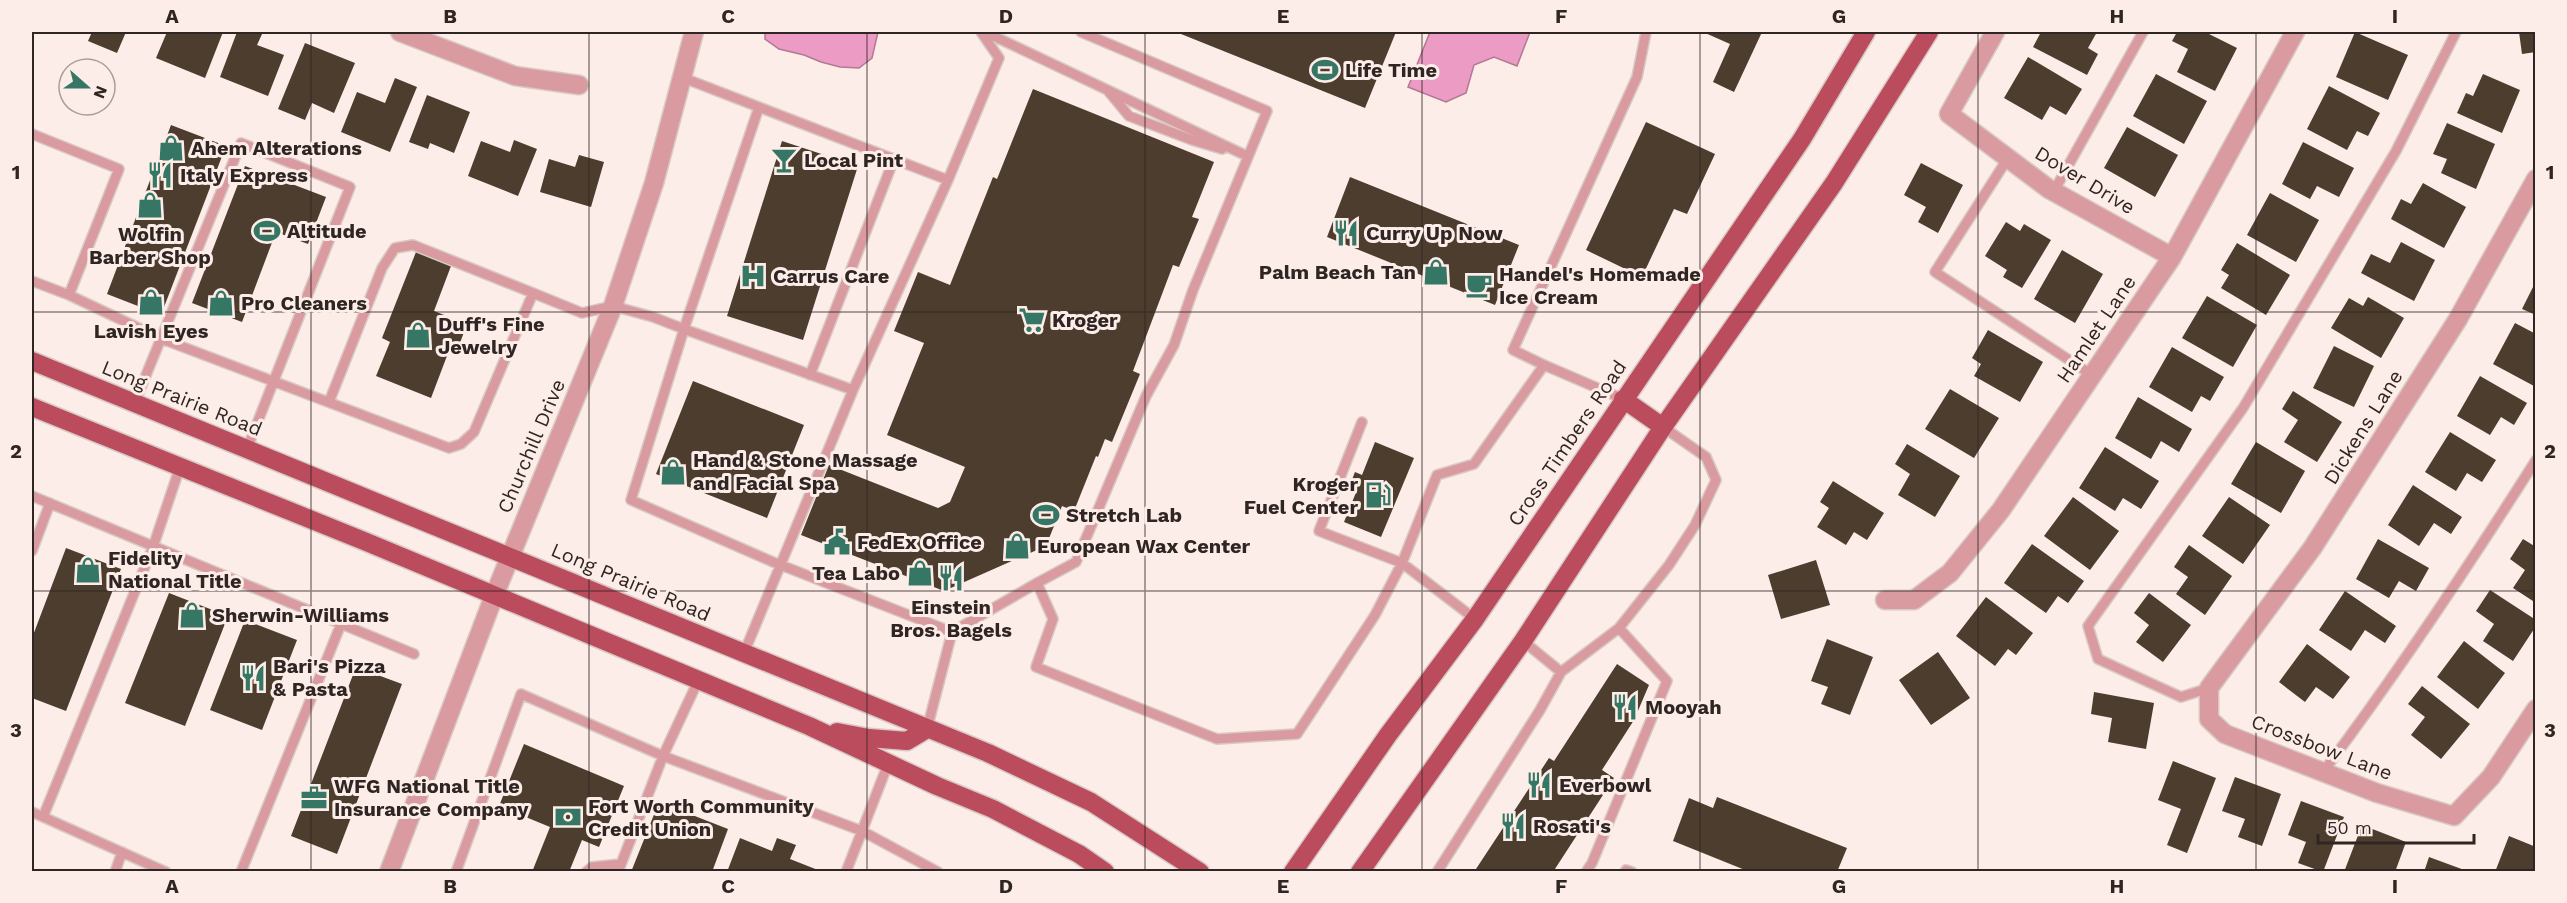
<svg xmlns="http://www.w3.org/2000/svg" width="2567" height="903" font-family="'Work Sans',sans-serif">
	<rect width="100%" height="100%" fill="#fdede8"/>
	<path fill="#eb9bc4" stroke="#b37894" stroke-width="1.5" d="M765,32H878L872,58L859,68L840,67L821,62L804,55L779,49L765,39Z
		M1430,32H1530L1517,66L1494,57L1474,65L1466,93L1446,102L1408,87Z"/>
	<path fill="#4c3d2f" d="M92,32H126L117,53L88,41Z
		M167,32H223L205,78L156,58Z
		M237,32H263L257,45L284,55L268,96L220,77Z
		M1176,32H1396L1365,108Z
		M1703,32H1762L1734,92L1713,82L1730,44Z
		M2041,32H2097L2088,48L2098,54L2087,75L2033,47Z
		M2177,32H2205L2237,48L2215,91L2177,72L2188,49L2172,41Z
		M2355,32L2408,55L2388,100L2336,77Z
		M2519,32H2536V52L2522,54Z
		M305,43L355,63L334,113L312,103L305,120L278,109Z
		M2028,57L2082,89L2066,115L2050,106L2042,120L2004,98Z
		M2156,74L2207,101L2184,144L2133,116Z
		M2483,74L2520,90L2502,133L2457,113L2466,93L2473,96Z
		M395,78L417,87L390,152L341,132L357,92L385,103Z
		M2329,86L2380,113L2368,136L2357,131L2347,150L2307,129Z
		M1033,89L1214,162L1192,217L1199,219L1179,267L1173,265L1133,371L1140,374L1112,442L1105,439L1098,457L1096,456L1074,511L1062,506L1046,546L944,591L801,535L829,465L938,508L950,502L965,467L887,435L924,343L894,331L918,272L950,285L993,177L997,179Z
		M427,95L470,112L454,153L430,143L428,149L409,142Z
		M1646,122L1715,154L1687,214L1674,209L1642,277L1586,250Z
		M2447,123L2495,144L2476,189L2441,173L2447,159L2433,154Z
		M171,125L226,146L161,315L107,294Z
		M2127,127L2178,155L2155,197L2104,168Z
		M514,140L537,149L518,196L468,176L481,141L510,152Z
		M782,141L858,166L803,340L727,316Z
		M2303,142L2354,168L2339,197L2317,186L2310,199L2282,184Z
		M579,155L604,162L591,207L540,192L549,159L575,167Z
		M1921,163L1963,185L1938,233L1918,222L1926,207L1904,195Z
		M245,166L326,197L308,244L276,232L242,322L192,303Z
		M1350,177L1519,245L1495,305L1327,237Z
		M2423,183L2466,207L2444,248L2391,219L2401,199L2411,204Z
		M2270,193L2319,220L2296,262L2247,235Z
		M2006,222L2020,231L2024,224L2051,240L2022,288L2003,277L2007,270L1985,256Z
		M2401,242L2435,260L2414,301L2361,273L2371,254L2390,263Z
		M2237,243L2290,275L2266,315L2221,288L2229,275L2221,270Z
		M2062,250L2103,274L2075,323L2034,299Z
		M416,252L451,266L434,311L467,324L457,351L450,348L431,398L376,376L390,342L382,338Z
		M2536,281V315L2522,309Z
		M2207,296L2257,325L2233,367L2182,338Z
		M2368,297L2404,318L2381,358L2331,328L2349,298L2363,306Z
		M2515,323L2536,334L2534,386L2493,364Z
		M1988,330L2043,362L2020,402L1974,376L1981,364L1972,358Z
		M2334,346L2374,366L2354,407L2313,388Z
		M2172,347L2224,377L2210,401L2201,396L2192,412L2149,387Z
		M2480,376L2527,403L2514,425L2501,417L2490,435L2457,416Z
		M693,381L804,425L767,518L656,474Z
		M1950,389L1999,418L1974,458L1925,429Z
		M2293,391L2342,422L2317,462L2284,442L2298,420L2282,409Z
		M2138,397L2192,429L2179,452L2161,441L2151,459L2115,438Z
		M2450,432L2496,460L2482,482L2467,473L2456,491L2425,472Z
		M1375,442L1414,458L1381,537L1344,522L1357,490L1349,487L1355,472L1362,475Z
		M2256,442L2305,471L2281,513L2231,484Z
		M1907,444L1960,476L1935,517L1898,495L1910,474L1895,464Z
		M2105,447L2159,481L2141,509L2123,498L2115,511L2079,488Z
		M1833,481L1884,513L1867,540L1854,532L1846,545L1817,527L1829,508L1820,502Z
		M2413,485L2462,517L2451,534L2434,523L2419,546L2388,525Z
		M2073,497L2119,531L2090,570L2044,536Z
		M2229,497L2270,525L2243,564L2202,536Z
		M2378,539L2429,568L2416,591L2399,581L2389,598L2356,579Z
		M2523,539L2536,547V603L2513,588L2525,570L2510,559Z
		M2032,544L2084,581L2068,603L2058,596L2046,613L2004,583Z
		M2189,545L2232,576L2205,615L2176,594L2188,577L2174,567Z
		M66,548L121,569L66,711L32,698V638Z
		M1816,560L1830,605L1781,619L1768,575Z
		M2490,590L2536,620V626L2513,661L2483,641L2494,624L2476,611Z
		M2345,591L2396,626L2385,643L2365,630L2351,651L2319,630Z
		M169,593L228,616L185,726L125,703Z
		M2149,593L2191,625L2163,662L2136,642L2149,625L2134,613Z
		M1986,597L2033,633L2016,655L2008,649L1995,666L1956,636Z
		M245,620L297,640L262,730L210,710Z
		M1827,639L1873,657L1850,715L1821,704L1828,687L1811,681Z
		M2464,641L2505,673L2478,709L2437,677Z
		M2307,644L2350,677L2333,699L2316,687L2305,702L2279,682Z
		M1938,652L1970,698L1931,725L1899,680Z
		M1617,664L1649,685L1634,720L1602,770L1614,778L1553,872H1474L1549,758L1554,761Z
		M356,667L402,684L337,854L291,836Z
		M2422,686L2470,724L2441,759L2411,735L2425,717L2408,704Z
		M2094,692L2154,703L2146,749L2108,742L2112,718L2091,714Z
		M524,744L624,786L599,847L582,840L569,872H532L550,827L499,806Z
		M2173,761L2216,778L2187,853L2167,845L2181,809L2158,800Z
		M2235,777L2281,794L2262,846L2238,837L2245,819L2222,811Z
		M1717,797L1847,848L1837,872H1750L1673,841L1689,798L1713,808Z
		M2301,801L2344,817L2323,872L2298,863L2306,842L2288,835Z
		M659,802L728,829L712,872H631Z
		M2362,825L2406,842L2395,872H2344Z
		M2509,836L2536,847V872H2495Z
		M740,838L772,851L777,838L796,845L790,859L823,872H727Z
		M2429,857L2467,871V872H2424Z"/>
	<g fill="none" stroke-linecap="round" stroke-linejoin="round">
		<g stroke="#d8c9c5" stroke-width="12">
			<path id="service" d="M985,32L1247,156
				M681,77L948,180L853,390L744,653
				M1109,92L1129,116L1192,140L1222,149
				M759,107L684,329L853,390
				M32,134L119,169L69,295L162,339L449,448L461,444L474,432L533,293L582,313L613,306L653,317L684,329L631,500L773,562L952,632L1037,583L1053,619L1036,667L1217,739L1297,734L1375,615L1402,563L1437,475L1474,464L1544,365L1623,399
				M2008,158L1935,272L2092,375
				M948,180L999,58L981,32
				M2054,191L2143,32
				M32,281L69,295
				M1544,365L1513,350L1637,77L1646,32
				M810,375L894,159
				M135,402L241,143L350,187L247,449
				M329,402L382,268L395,248L413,245L533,293
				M1362,422L1319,531L1402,563L1475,619
				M32,496L414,654
				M32,551L50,503
				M1037,583L1076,562L1146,396L1174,345L1193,290L1267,111L1081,32
				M1523,641L1561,672L1619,628L1669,565L1695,525L1716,480L1706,457L1663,427
				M698,681L663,756L862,831L938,872
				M2209,688L2181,697L2098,659L2088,626L2243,408L2396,151L2456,32
				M927,729L952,632
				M2323,772C2399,671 2468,567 2536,460
				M32,812L166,872
				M43,817L153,547L180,467
				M115,872L122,852
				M241,872L341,624
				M456,872L521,694L663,756L618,872
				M586,872L592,867L621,864
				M846,872L888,764
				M1437,872L1540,710L1561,672
				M1586,872L1592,863L1667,681L1619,628
				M1625,872L1626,870L1632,872"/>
		</g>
		<g stroke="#d8c9c5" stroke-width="21">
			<path id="minor" d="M400,32L515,76L579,85
				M1995,32L1949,114L2049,189L2172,257
				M2536,179L2458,319L2313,547L2209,688V719L2225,734L2377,793L2454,816L2491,777L2536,709
				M1885,600H1914L1950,573L2001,510L2172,257L2295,32"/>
		</g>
		<g stroke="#d8c9c5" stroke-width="21">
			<path id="tertiary" d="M389,872L494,596L613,306L654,183L694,32"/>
		</g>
		<g stroke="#d8c9c5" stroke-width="21">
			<path id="primary" d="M32,361L988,753L1091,802L1200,872
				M1623,399L1663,427
				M32,407L364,541L809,726L937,786L993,809L1079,854L1105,872
				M837,732L869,738L907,741L927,729
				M1293,872L1388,735L1475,619L1802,139L1866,32
				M1360,872L1523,641L1663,427L1834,183L1929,32"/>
		</g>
		<use href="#service" stroke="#d99ba0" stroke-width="9"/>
		<use href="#minor" stroke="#d99ba0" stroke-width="18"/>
		<use href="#tertiary" stroke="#d99ba0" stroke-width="18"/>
		<use href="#primary" stroke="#bb4c5d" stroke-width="18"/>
	</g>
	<path fill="none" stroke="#2f2623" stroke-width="1.5" stroke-opacity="0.55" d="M311,32V872M589,32V872M867,32V872M1145,32V872M1422,32V872M1700,32V872M1978,32V872M2256,32V872M32,312H2536M32,591H2536"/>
	<defs>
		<g id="stadium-bare" transform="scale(2.07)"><path d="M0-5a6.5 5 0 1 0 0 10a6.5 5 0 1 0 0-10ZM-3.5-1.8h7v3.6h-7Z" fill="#367664" stroke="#fdede8" stroke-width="2.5" paint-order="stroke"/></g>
		<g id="shop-bare" transform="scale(2.07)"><path d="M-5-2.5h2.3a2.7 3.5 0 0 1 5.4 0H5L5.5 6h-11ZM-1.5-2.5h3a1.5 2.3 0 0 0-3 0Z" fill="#367664" stroke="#fdede8" stroke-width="2.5" paint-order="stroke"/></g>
		<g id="bar-bare" transform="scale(2.07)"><path d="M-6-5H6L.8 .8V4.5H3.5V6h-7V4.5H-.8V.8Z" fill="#367664" stroke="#fdede8" stroke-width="2.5" paint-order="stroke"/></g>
		<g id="restaurant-bare" transform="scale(2.07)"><path d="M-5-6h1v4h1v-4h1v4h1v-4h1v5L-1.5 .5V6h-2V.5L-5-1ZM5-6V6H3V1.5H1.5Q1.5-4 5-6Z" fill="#367664" stroke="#fdede8" stroke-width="2.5" paint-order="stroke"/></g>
		<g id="hospital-bare" transform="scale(2.07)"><path d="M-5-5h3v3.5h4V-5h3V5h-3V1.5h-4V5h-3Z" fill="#367664" stroke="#fdede8" stroke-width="2.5" paint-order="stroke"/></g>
		<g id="cafe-bare" transform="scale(2.07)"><path d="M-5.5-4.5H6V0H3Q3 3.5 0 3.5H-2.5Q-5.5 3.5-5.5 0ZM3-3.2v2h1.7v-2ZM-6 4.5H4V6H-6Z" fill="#367664" stroke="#fdede8" stroke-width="2.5" paint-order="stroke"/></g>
		<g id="supermarket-bare" transform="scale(2.07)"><path d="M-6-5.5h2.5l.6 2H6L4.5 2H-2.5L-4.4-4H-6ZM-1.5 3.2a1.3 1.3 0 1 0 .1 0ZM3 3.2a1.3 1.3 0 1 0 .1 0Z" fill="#367664" stroke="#fdede8" stroke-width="2.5" paint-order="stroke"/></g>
		<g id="fuel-bare" transform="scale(2.07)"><path d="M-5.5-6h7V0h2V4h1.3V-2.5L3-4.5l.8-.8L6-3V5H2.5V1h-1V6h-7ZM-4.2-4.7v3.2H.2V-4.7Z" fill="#367664" stroke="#fdede8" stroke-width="2.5" paint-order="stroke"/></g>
		<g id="civic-bare" transform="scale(2.07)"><path d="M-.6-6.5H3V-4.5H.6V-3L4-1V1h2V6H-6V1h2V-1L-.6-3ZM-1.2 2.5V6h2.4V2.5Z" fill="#367664" stroke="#fdede8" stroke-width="2.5" paint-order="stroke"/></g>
		<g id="office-bare" transform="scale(2.07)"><path d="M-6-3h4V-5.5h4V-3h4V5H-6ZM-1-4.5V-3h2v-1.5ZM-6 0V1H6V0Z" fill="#367664" stroke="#fdede8" stroke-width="2.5" paint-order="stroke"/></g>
		<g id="bank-bare" transform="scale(2.07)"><path d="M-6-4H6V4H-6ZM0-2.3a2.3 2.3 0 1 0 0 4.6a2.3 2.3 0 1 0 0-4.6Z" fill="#367664" stroke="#fdede8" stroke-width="2.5" paint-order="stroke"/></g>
	</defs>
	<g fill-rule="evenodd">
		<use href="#stadium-bare" x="1325" y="70"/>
		<use href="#shop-bare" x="171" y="148"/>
		<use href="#bar-bare" x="784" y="160"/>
		<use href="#restaurant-bare" x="160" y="175"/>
		<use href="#shop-bare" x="150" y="205"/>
		<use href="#stadium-bare" x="267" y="231"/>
		<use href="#restaurant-bare" x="1346" y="233"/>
		<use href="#shop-bare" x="1436" y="272"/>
		<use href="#hospital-bare" x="753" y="276"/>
		<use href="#cafe-bare" x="1479" y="285"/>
		<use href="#shop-bare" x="151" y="302"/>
		<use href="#shop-bare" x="221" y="303"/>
		<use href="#supermarket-bare" x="1032" y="320"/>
		<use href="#shop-bare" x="418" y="335"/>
		<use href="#shop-bare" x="673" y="472"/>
		<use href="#fuel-bare" x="1378" y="495"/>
		<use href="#stadium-bare" x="1046" y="515"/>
		<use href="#civic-bare" x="837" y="542"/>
		<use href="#shop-bare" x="1017" y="546"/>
		<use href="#shop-bare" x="88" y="570"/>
		<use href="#shop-bare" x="920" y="573"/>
		<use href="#restaurant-bare" x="951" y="578"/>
		<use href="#shop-bare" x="192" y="615"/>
		<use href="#restaurant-bare" x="253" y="678"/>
		<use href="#restaurant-bare" x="1625" y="707"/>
		<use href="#restaurant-bare" x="1539" y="785"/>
		<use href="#office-bare" x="314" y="798"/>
		<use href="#bank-bare" x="568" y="817"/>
		<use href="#restaurant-bare" x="1513" y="826"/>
	</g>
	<g text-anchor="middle" stroke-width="6" stroke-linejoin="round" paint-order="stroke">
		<g font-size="20" font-weight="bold" fill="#2f2623" stroke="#fdede8" text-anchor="start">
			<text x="1345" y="77">Life Time</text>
			<text x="191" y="155">Ahem Alterations</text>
			<text x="804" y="167">Local Pint</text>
			<text x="180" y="182">Italy Express</text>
			<text x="287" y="238">Altitude</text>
			<text x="1366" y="240">Curry Up Now</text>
			<text x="150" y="241" text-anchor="middle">Wolfin<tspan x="150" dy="23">Barber Shop</tspan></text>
			<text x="1416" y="279" text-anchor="end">Palm Beach Tan</text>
			<text x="1499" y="281">Handel's Homemade<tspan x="1499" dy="23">Ice Cream</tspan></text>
			<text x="773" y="283">Carrus Care</text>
			<text x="241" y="310">Pro Cleaners</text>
			<text x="1052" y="327">Kroger</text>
			<text x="438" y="331">Duff's Fine<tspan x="438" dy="23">Jewelry</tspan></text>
			<text x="151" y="338" text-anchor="middle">Lavish Eyes</text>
			<text x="693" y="467">Hand &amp; Stone Massage<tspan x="693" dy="23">and Facial Spa</tspan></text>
			<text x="1358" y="491" text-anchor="end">Kroger<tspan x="1358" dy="23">Fuel Center</tspan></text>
			<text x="1066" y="522">Stretch Lab</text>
			<text x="857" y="549">FedEx Office</text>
			<text x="1037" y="553">European Wax Center</text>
			<text x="108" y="565">Fidelity<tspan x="108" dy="23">National Title</tspan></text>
			<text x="900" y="580" text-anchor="end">Tea Labo</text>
			<text x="951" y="614" text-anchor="middle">Einstein<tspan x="951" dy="23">Bros. Bagels</tspan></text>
			<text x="212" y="622">Sherwin-Williams</text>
			<text x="273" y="673">Bari's Pizza<tspan x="273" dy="23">&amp; Pasta</tspan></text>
			<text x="1645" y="714">Mooyah</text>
			<text x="1559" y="792">Everbowl</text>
			<text x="334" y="793">WFG National Title<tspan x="334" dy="23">Insurance Company</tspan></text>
			<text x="588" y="813">Fort Worth Community<tspan x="588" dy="23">Credit Union</tspan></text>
			<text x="1533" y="833">Rosati's</text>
		</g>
		<g font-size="20" fill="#2f2623" stroke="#fdede8">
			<text transform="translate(2085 180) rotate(31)" y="7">Dover Drive</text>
			<text transform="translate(2096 329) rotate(-56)" y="7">Hamlet Lane</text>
			<text transform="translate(182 398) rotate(22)" y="7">Long Prairie Road</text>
			<text transform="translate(2363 427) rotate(-58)" y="7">Dickens Lane</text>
			<text transform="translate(1567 443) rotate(-56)" y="7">Cross Timbers Road</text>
			<text transform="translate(531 446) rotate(-67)" y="7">Churchill Drive</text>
			<text transform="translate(631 582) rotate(23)" y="7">Long Prairie Road</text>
			<text transform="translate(2322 747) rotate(21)" y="7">Crossbow Lane</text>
		</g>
	</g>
	<rect width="2567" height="903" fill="none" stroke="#fdede8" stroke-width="66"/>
	<g transform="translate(87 87) rotate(111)"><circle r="28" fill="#fdede8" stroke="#ab9d99" stroke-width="1.5"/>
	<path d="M0-4.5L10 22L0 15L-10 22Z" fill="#367664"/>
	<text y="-9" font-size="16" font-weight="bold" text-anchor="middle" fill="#2f2623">N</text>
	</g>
	<path d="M2318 834v9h156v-9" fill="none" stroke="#2f2623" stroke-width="3"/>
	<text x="2327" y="834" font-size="18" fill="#2f2623" stroke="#fdede8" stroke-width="4.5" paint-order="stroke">50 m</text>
	<rect x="33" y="33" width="2501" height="837" fill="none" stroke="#2f2623" stroke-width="2"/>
	<g font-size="20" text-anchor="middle" font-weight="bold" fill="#2f2623">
		<text x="172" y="23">A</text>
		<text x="450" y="23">B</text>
		<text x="728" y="23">C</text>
		<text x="1006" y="23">D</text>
		<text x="1283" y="23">E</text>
		<text x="1561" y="23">F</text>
		<text x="1839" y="23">G</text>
		<text x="2117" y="23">H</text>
		<text x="2395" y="23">I</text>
		<text x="16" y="179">1</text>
		<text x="2550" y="179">1</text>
		<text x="16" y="458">2</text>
		<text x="2550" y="458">2</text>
		<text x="16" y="737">3</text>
		<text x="2550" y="737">3</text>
		<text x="172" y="893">A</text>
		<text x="450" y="893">B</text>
		<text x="728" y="893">C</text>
		<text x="1006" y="893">D</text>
		<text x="1283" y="893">E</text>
		<text x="1561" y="893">F</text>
		<text x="1839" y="893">G</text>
		<text x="2117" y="893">H</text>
		<text x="2395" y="893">I</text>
	</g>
</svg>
